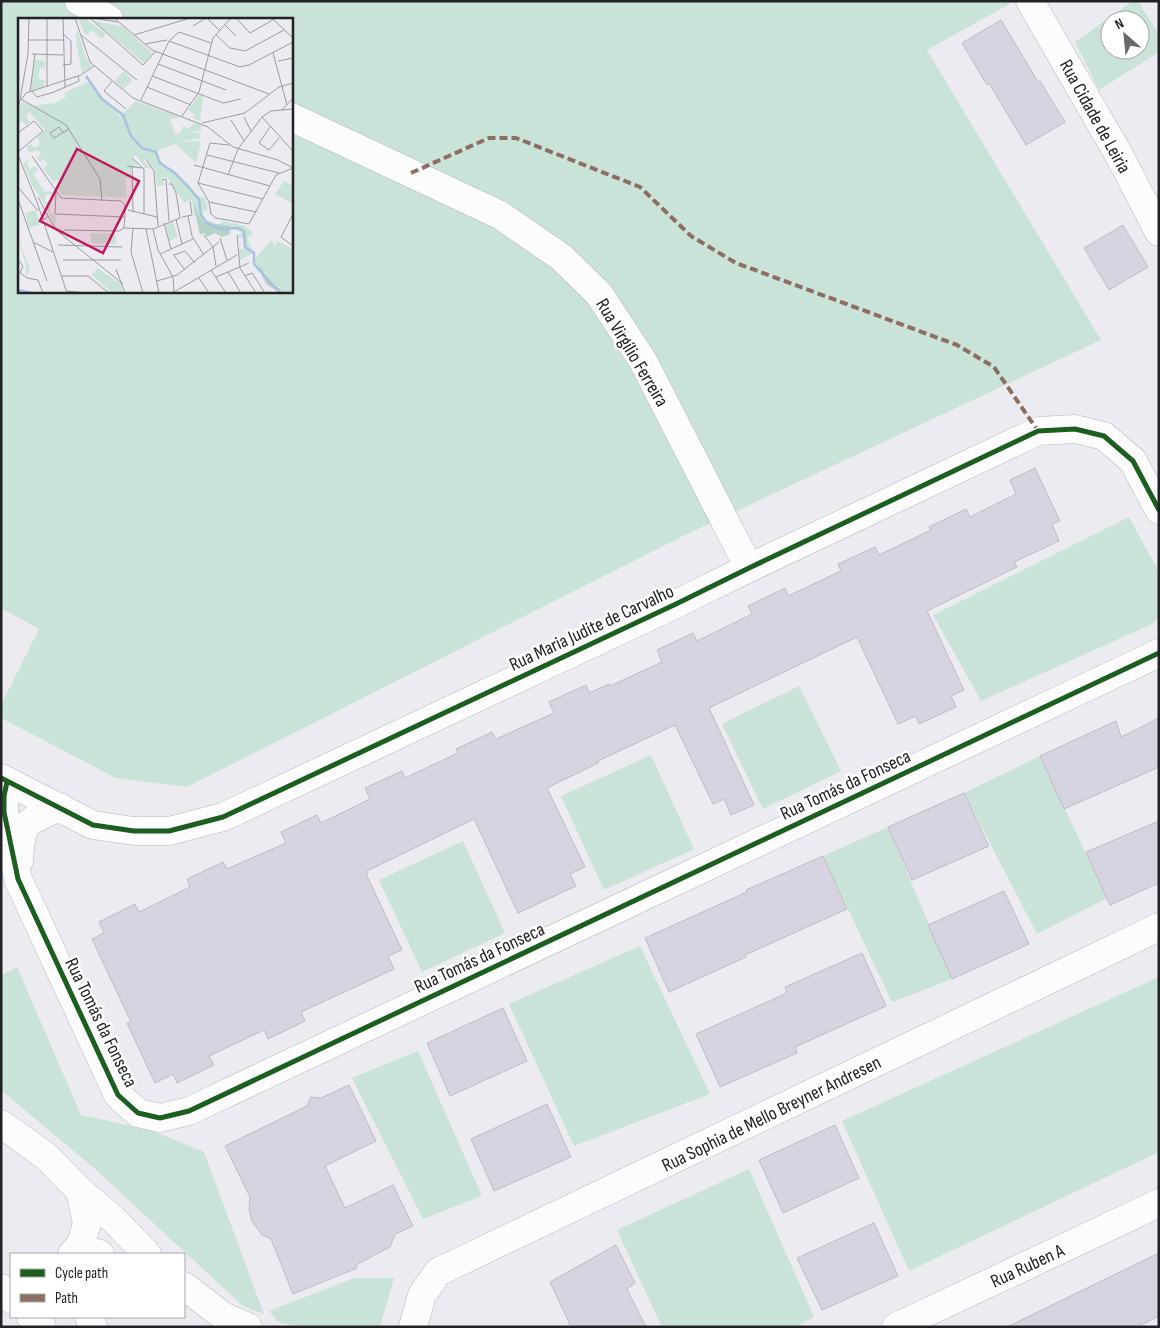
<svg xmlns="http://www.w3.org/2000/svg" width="1160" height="1328" font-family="'Sofia Sans Condensed',sans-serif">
	<rect width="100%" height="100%" fill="#ecebf1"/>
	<path fill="#cae3d8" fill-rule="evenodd" d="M1,1H1008L1010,4L927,50L1101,340L683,536L187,787L116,778L1,718V705L39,629L1,608ZM19,19H291V291H19Z
		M1133,1H1138L1159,35V52L1099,90L1075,42ZM1110,20H1140V50H1110Z
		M1129,517L1159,572V617L1152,624L981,701L933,615Z
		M799,686L841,771L763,809L722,724Z
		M651,755L694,849L604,890L561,796Z
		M1040,756L1107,898L1037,934L964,793Z
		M888,827L952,979L892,1002L823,856Z
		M463,841L505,933L422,972L379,880Z
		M640,946L710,1094L574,1146L509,1004Z
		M17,967L81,1115L150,1130L204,1152L264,1314L243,1306L95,1169L1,1090V975Z
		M1159,977V1152L909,1271L842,1121Z
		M418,1051L482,1196L423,1219L352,1078Z
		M749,1169L814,1317L794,1327H662L617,1230Z
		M354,1278H394L380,1327H303L278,1322L269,1311Z"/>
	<path fill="#d6d4e0" stroke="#bdbdc1" d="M1001,20L1038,82L1040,81L1065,122L1026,145L989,83L987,85L962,43Z
		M1123,225L1148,267L1109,290L1084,248Z
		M1035,468L1060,521L1052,524L1059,541L1014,562L1017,567L927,611L964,690L951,696L956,707L919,724L916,716L898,724L857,637L709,708L754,805L731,815L724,799L713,804L675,725L598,761V763L547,788L585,867L570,874L576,886L518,913L474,819L367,871L368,873L366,874L402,950L388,956L394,969L301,1012L305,1021L268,1039L264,1030L209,1056L214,1065L177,1083L173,1074L155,1083L127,1023L131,1022L92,939L104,933L99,922L135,904L139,912L190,887L187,879L223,862L227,869L286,843L281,832L317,815L321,823L370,799L365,788L402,771L405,778L458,753L456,749L492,732L496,739L554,713L549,702L586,685L589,693L609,684L610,686L662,662L657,650L693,633L697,641L752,614L748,606L785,588L788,596L841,571L838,564L875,547L879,555L931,530L929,527L966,509L970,517L1016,494L1010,480Z
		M1159,718V767L1064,809L1040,756L1116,721L1121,737Z
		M964,793L989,846L912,880L888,827Z
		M1159,821V883L1110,905L1086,852Z
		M823,856L847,909L745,955L746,957L669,992L645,938L747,892L746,890Z
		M1004,891L1029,944L952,979L928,925Z
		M862,953L886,1006L795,1047L797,1053L720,1087L696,1034L787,993L785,987Z
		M503,1008L527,1061L450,1096L427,1043Z
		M349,1085L376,1141L325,1166L345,1208L393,1185L413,1226L395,1234L390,1247L356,1265L357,1268L293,1294L271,1239L262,1235L252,1221L249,1209L250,1197L225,1146L307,1106L311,1097L321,1098Z
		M547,1104L571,1157L494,1191L471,1139Z
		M835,1125L859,1178L783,1213L759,1160Z
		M874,1223L898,1276L822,1310L797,1258Z
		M616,1245L635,1283L627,1289L646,1327H571L550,1282Z
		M1159,1253V1316L1137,1327H1007Z"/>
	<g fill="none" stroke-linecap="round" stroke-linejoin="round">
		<g stroke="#b7b7bb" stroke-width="29">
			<path id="minor" d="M79,1L109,19
				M1030,1L1119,155L1159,232
				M291,117L500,215L561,257L599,294L643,361L749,568
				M1,778L93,825L134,831H169L223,817L676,604L749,568L1038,431L1075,429L1104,436L1133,461L1159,510
				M7,782L4,796V812L18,879L118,1095L138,1113L160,1118L189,1111L1159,653
				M19,860C21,821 26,822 60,807
				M80,1191L113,1219L147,1254
				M77,1249L100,1254
				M184,1286L223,1316L248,1327
				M413,1327L422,1295L438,1272L1159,927
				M896,1327L1159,1203"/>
		</g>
		<g stroke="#b7b7bb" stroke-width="29">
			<path id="secondary" d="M1,1124L47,1157L80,1191L87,1223L81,1244L72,1254
				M1,1288L11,1299
				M31,1317L42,1327
				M89,1317L93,1327"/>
		</g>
		<use href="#minor" stroke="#fcfcfd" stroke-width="28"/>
		<use href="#secondary" stroke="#fcfcfd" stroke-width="28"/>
		<path stroke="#8d6e63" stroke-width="4" stroke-dasharray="8 4" stroke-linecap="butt" d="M411,173L489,138H516L640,187L691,236L736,263L957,345L994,367L1038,431"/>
		<g stroke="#fff" stroke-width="8">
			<path id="cycleway" d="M1,778L93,825L134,831H169L223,817L676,604L749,568L1038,431L1075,429L1104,436L1133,461L1159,510
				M7,782L4,796V812L18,879L118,1095L138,1113L160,1118L189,1111L1159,653"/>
		</g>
		<use href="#cycleway" stroke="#1b5e20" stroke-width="5"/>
	</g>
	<g text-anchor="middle" stroke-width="5" stroke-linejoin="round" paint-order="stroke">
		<g font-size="19" fill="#222226" stroke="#fff">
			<text transform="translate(1096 116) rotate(61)" y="7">Rua Cidade de Leiria</text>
			<text transform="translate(633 352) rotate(59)" y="7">Rua Virgílio Ferreira</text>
			<text transform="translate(591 627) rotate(-25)" y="7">Rua Maria Judite de Carvalho</text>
			<text transform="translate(845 784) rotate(-25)" y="7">Rua Tomás da Fonseca</text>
			<text transform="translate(479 957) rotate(-25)" y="7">Rua Tomás da Fonseca</text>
			<text transform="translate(102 1022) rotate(64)" y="7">Rua Tomás da Fonseca</text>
			<text transform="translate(771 1113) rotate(-26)" y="7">Rua Sophia de Mello Breyner Andresen</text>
			<text transform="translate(1027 1265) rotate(-25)" y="7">Rua Ruben A</text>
		</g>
	</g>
	<g transform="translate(18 18)">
		<rect width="275" height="275" fill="#ecebf1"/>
		<path d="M60,0L68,1L88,16L84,21L73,12L68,18ZM76,3L104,8L135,36L126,45ZM59,11L68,40L74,48L64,55L58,23ZM17,42L27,43V51L22,50L20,60L27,63L26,69L13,72ZM106,53L114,62L106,71L97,63ZM72,63L81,78L102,98L118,83L163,99L152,101L157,116L162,115L165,108L170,111L176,105L183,107V113L166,114L181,115L182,120L159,124L183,123L178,145L157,126L138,133L142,143L171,166L179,178L187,180L190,192L184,194L188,202L201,207L205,203L227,208L235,215L229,220L235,235L222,242L221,231H226L227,220H220L221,216H225L212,208H201L185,204L176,185L178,199L176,198L174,181L166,185L149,159L143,160L147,167L139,168L137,152L128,139L126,143L134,151L127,150L118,137L114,141L121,148L113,150V159L107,160L109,180L44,177L39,170L43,166L40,162L36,164L25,150L30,146L26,141L22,144L18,140L23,136L20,132L11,135L8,129L12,126L17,130L22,126L19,120L27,112L11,94L8,98L12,104L8,107L4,102L0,108L2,89L4,83L14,88L37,85L48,79L46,75ZM181,77L185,78L182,103L175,100L177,97L170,92ZM12,141L9,145L11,151L17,148L20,152L15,156L27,174L33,173L34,176L27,177V184H33L32,194L38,199L37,209L45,211L43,214L37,210L27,186L15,169L5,145ZM266,163L275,168V186L257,176ZM17,192L23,206L11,210L7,195ZM155,204L160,219L151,223L148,206ZM73,215L98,216V226L73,225ZM0,221L12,251L8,258V248ZM253,222L257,228L260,223L275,231V275H263V270L252,264L247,253L234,245ZM79,250L103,266L105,275H94L74,257Z" fill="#cae3d8"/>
		<path d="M175,184L185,204L212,208V216L204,219L197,215L189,219L186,215L182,217ZM243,249L252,264L263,271V275L249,267L240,251Z" fill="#b4d2c5"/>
		<path fill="none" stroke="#a9c2e0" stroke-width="2.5" d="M68,58L84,81L105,97L113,118L124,130L138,134L142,145L157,155L181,181L183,197L188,204L202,211L220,210L226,213L227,229L236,235V246L262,275M0,272L15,275"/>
		<path fill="none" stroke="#9b9ba0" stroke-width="1" d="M45,0L47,69M57,0L72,44L115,80L190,109L215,129L260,142L275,150M72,0L125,47L138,33M75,0L100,4M96,0L134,32L251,76M189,0L202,13M218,0L232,15L258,0M255,1L275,20M207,7L218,18M175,8L188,0M63,17L119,62M116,17L172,0M198,17L212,30L227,33L266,12M11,22H45M151,23L222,49L231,47L275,24M127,26L149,22M255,35L269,87M14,36L45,37M260,43L275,40M140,46L208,72M45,47L53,46V23L45,16M134,58L205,85L223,81M94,63L86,73L108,91M29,69V0M129,69L173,87M14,73L19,79L36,74L61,63L60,58M12,74L17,36M3,81L48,107L82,161L84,183M3,82L8,75L63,57L76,48M123,82L151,23L161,14L193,25M264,92L275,80M0,93L10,36L11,0M164,98L181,74L195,20L213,0M226,99L233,113M244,99L275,133M213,102L226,123M184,105L227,95L261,69L275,65M252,109L241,125L251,132L261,120M0,115L16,103L25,113L0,134M45,115L41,109L32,115L36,120L51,111M211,127L192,125L180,165L191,184L193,196L198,200L231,206L258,157L275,150M0,137L19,184M189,137L261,155M14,138L43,180L103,183L107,187V199M114,140L126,151V196M128,141L136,153L140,208M176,147L252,168M109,148L124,150M114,148L115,193M210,157L220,131L244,99L253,93L275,91M144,162L148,161L151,203M180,165L245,181M0,169L20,193M38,174L37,196L107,199L106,210M20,179L30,198L27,201L23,200M1,184L29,263M19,184L49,275M191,184L238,194M110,192L139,199M275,196L263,219L275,228M30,198L38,212L105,266M170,198L174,218L186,237M164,199L174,197L172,183M158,201L164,226M146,205L153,231M106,210L135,211L162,200L158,175L154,166H151M115,210L113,234L125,275M128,211L141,275M135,211L140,232L155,259M43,216L47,212L101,213L106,210M186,217L195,229L198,248M219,217L222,250L238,275M202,220L209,242M15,224L35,234M40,227L104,229M142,236L175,221M155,236L167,252M156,237L167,233L177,245M0,242L5,248L2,255M45,242H103M98,251L107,275M193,252L208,275M0,253L9,260L20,262L25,275M210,254L223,275M44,258H70L91,275M227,258L234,255L247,275M155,259L156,274M198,259L231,245M181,260L191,275M139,263L159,257L201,224M49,273L67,275M156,274L219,237"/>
		<path fill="#c2185b" fill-opacity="0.15" stroke="#c2185b" stroke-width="2.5" d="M59,131L121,163L85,235L22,203Z"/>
		<rect width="275" height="275" fill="none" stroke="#222226" stroke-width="2.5"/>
	</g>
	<rect width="1160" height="1328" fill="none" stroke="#222226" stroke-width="5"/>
	<rect x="10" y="1253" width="175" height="65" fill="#ffffff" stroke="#a7a7a8"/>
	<rect x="20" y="1269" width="25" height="8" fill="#1b5e20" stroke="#a7a7a8"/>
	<text x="55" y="1278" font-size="15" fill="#222226">Cycle path</text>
	<rect x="20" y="1294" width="25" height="8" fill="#8d6e63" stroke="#a7a7a8"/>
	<text x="55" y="1303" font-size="15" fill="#222226">Path</text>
	<g transform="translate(1125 35) rotate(333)"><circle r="24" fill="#ffffff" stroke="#a7a7a8"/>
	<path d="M0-4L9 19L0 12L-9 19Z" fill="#69686d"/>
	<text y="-8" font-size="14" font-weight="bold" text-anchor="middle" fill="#222226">N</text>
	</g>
</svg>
